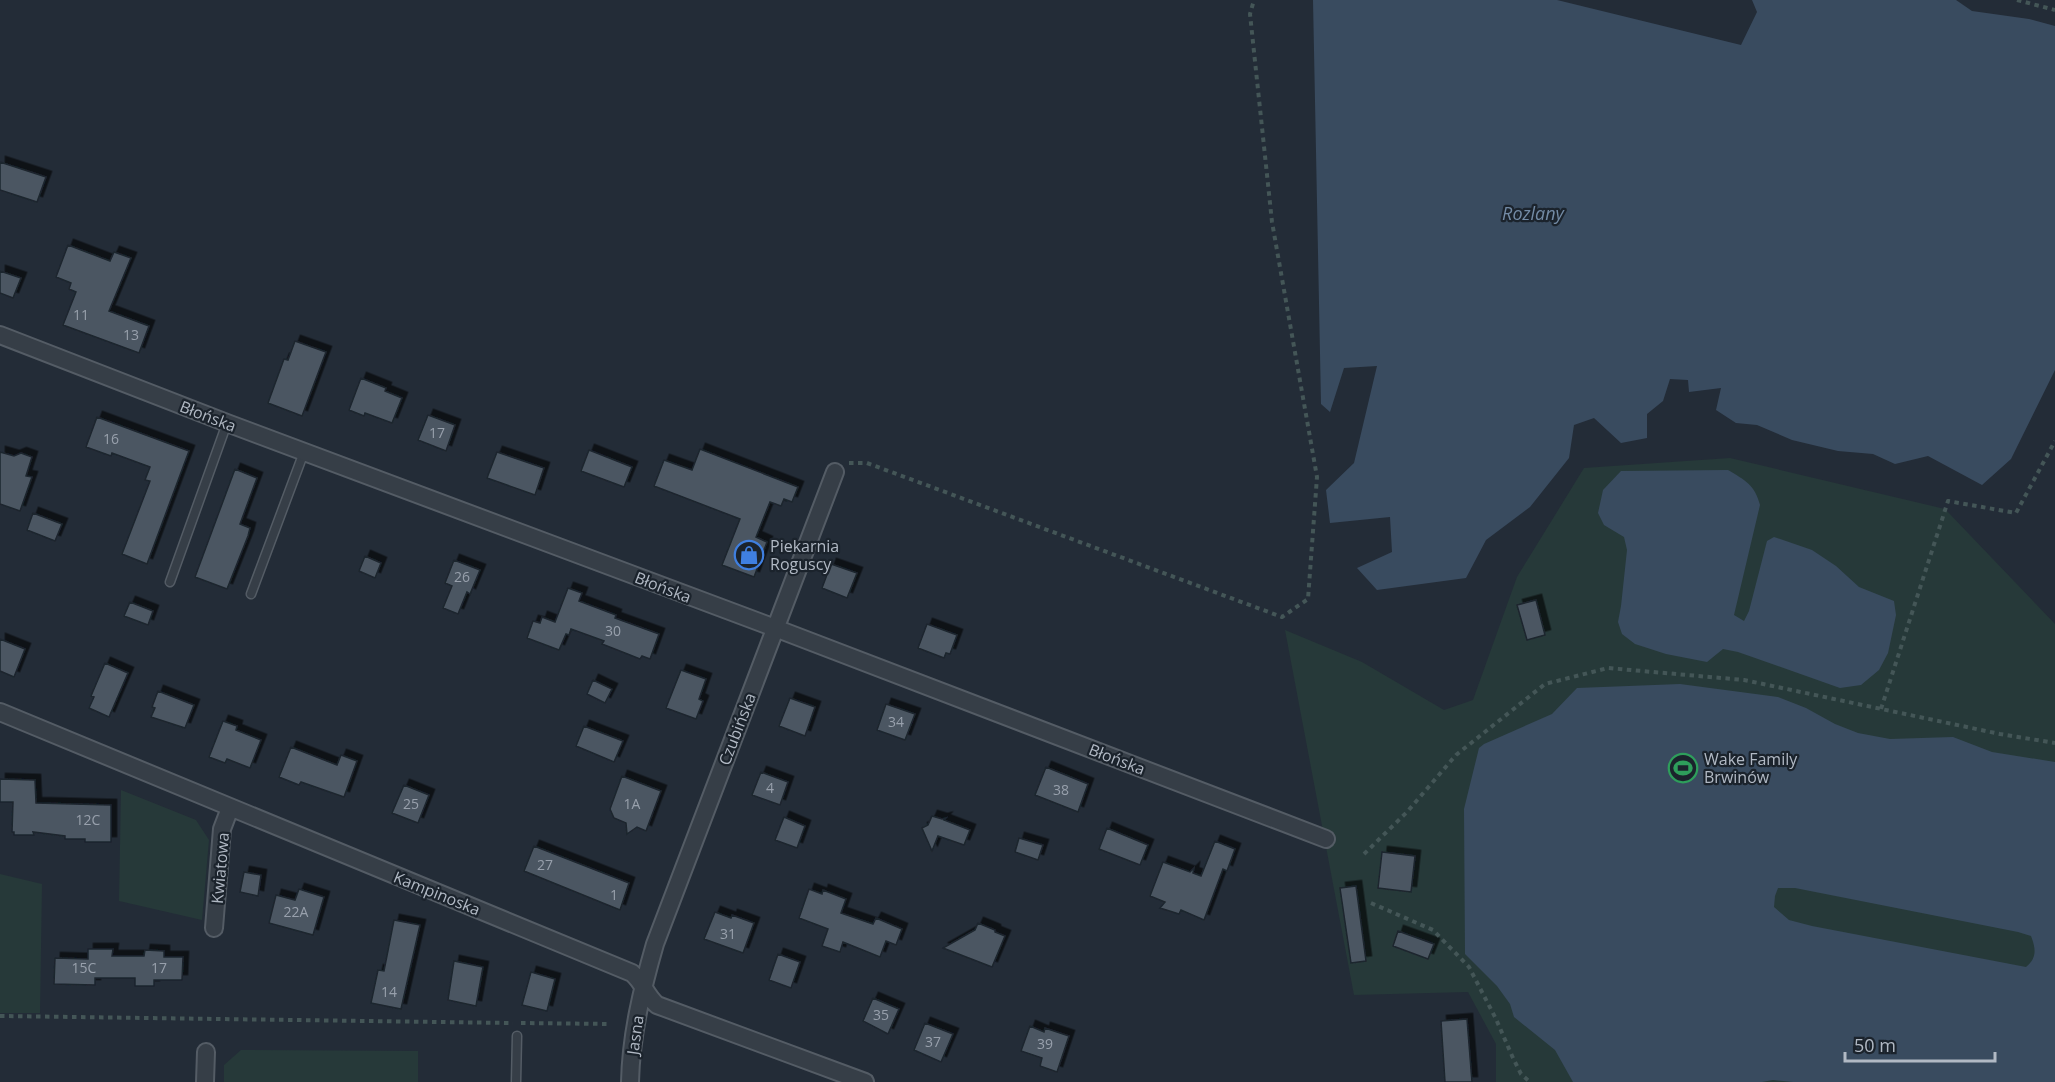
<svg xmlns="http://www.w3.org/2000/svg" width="2055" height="1082" font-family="'Open Sans',sans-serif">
	<defs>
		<filter id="shadow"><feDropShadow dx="5.5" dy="-5.5" stdDeviation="0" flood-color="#0009"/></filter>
	</defs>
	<rect width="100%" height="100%" fill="#232c37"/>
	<path fill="#263939" d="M1730,458L1945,509L2055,624V1082H1496V1044L1468,992L1354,995L1285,630L1362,662L1444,710L1473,700L1517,577L1584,468Z
		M121,790L196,820L209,840L202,920L119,901Z
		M0,874L42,884L40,1013H0Z
		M241,1050L418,1051V1082H224V1065Z"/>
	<path fill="#394b5f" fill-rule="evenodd" d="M1313,0H1557L1741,45L1757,12L1752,0H1956L1972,11L2029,19L2055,26V370L2011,459L1982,485L1928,456L1895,464L1873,454L1838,451L1792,440L1757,425L1736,423L1716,410L1721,388L1689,392L1688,380L1670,379L1663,401L1647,414V438L1621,443L1594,418L1574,425L1569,458L1530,507L1486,540L1466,578L1377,590L1357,568L1392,552L1390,517L1330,523L1326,490L1354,463L1377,366L1344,368L1330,412L1321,404Z
		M1728,470C1745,480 1755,485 1760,505L1734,615L1744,621L1749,611L1767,541L1774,537L1812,550L1836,566L1859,587L1894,601L1896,615L1888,653L1879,670L1861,685L1840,688L1738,652L1723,649L1707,662L1666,654L1635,644L1622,634L1618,622L1621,606L1627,550L1624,537L1604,525L1598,513L1603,490L1621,471Z
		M1680,684L1778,697L1806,708L1835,724L1858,733L1890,739L1953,737L1992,752L2055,762V1082H1793L1773,1080L1762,1082H1573L1555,1050L1514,1017L1510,1004L1497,986L1465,954L1464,809L1479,748L1484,744L1552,714L1577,688ZM1778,888H1795L2018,932L2031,936C2036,949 2037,958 2026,967L1812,926L1789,920L1774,907L1775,896Z"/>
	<path fill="#4b5762" stroke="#1d252e" stroke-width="1.5" filter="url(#shadow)" d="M0,162L46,177L37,202L0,190Z
		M68,245L110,261L114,252L131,258L109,311L149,326L139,353L63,325L76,292L69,289L71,283L56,277Z
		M0,271L21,278L13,298L0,293Z
		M295,341L326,352L302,416L268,403L284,359L288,360Z
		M361,378L386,388L385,391L402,398L392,423L365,413L364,416L349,410Z
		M428,415L455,425L446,451L418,440Z
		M97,417L189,451L147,564L122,554L150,481L145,480L150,467L112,453L111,456L86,447Z
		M700,449L798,487L792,502L784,499L781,506L770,502L756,537L767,542L754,577L722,565L740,519L654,486L664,460L692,470Z
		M589,450L632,467L624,487L581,471Z
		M0,452L14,456L21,453L32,457L26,476L32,477L20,511L0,504Z
		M497,452L544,468L535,495L487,478Z
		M235,469L257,478L240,524L250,528L248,536L227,589L195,577Z
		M33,513L62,524L55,541L27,530Z
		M365,556L381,563L375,578L359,571Z
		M454,560L480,570L470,594L467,592L458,614L443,608L452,586L445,583Z
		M831,564L857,573L847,598L822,588Z
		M568,588L582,593L579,601L616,615L615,618L659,634L650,659L642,656L640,659L630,655L602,644L604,641L571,629L569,635L566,634L559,650L527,638L533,621L540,623L542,617L555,622Z
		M1536,600L1545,635L1527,640L1517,605Z
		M130,602L153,611L148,625L124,616Z
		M927,624L957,635L950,654L946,653L944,658L918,648Z
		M0,639L25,649L14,677L0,671Z
		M105,663L128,673L109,717L89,708L94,697L91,696Z
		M681,670L706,679L699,699L703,701L696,719L666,708Z
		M593,680L612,689L605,703L587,694Z
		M158,691L194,705L185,728L151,717L155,708L152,707Z
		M790,698L815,707L805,736L779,726Z
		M886,704L915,714L905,740L877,730Z
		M223,721L237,726L236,730L261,740L250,768L227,759L225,763L209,757Z
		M584,726L623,741L614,762L576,746Z
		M291,747L337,765L341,755L357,761L344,797L301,782L299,785L279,777Z
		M1046,767L1088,784L1078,812L1035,795Z
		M761,772L788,782L780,805L752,795Z
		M622,776L661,791L646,831L637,827L627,834L626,823L614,818L610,809Z
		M0,779L35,780L36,803L111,805V842H85V839H65V836L33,832L34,835H14V832H12L13,802H0Z
		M404,785L429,795L418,823L392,813Z
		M932,816L942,819L946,818L944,820L970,830L964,845L938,836L932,851L922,828L928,825Z
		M784,817L805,826L797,848L775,840Z
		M1107,828L1148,845L1140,865L1099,849Z
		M1019,838L1043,845L1038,860L1015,852Z
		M1215,841L1235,849L1227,871L1223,869L1204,920L1181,910L1179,914L1160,908L1165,902L1150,896L1163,862L1190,872L1194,868L1193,873L1201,876Z
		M534,846L629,883L620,910L524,871Z
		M1382,852L1415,856L1411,892L1378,888Z
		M244,872L261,875L258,896L240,892Z
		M1356,886L1366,961L1351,963L1340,888Z
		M299,889L324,897L313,935L269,923L276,895L295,900Z
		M809,889L822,894L823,890L846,899L841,913L873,924L876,918L902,929L896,945L886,941L880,957L843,942L840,952L822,946L828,929L799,918Z
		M715,912L731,918L732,915L754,923L743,953L704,939Z
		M394,920L420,925L401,1009L371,1003L378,970L384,971Z
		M978,923L995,930V932L1005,936L992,967L943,948L975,930Z
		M1398,931L1434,944L1428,959L1393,946Z
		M88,949H113L112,956H144L145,950L164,951V957H183L182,980H154V986H135V978H95V985L54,984L55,958L88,959Z
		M778,954L800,962L791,988L769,980Z
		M454,961L483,967L476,1006L448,1000Z
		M531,972L555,979L547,1011L522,1005Z
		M873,998L899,1009L888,1034L863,1021Z
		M1467,1019L1472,1082H1445L1441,1021Z
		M925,1023L953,1034L941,1062L914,1050Z
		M1030,1026L1044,1032L1045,1028L1069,1036L1057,1072L1040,1066L1042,1058L1021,1051Z"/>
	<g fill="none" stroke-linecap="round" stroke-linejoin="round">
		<g stroke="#545c65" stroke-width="11">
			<path id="service" d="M170,582L227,423
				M251,594L304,452
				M516,1082L517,1036"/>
		</g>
		<g stroke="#545c65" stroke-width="20">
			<path id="minor" d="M0,335L227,423L775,628L1326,839
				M0,712L632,973C643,982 646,996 657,1005L865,1082
				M214,928L222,829L230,808
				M205,1082L206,1052
				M630,1082C631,1035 642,989 655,944L835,472"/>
		</g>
		<path stroke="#445657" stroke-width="4" stroke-dasharray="4.5 4.5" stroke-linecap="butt" d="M2017,0L2055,10
			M849,463H867L1282,617L1308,599L1317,477L1272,222L1250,14L1254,0
			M1881,709L1948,501L2016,513L2055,441
			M1364,854L1407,812L1456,755L1545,684L1608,668L1744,680L2000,734L2055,743
			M1371,903L1433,930L1469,967L1496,1019L1513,1058L1521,1074L1530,1082
			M0,1016L513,1023
			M521,1023L610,1024"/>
		<use href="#service" stroke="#363e47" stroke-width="8"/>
		<use href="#minor" stroke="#363e47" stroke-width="16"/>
	</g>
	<defs>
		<g id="shop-ring" transform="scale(1.5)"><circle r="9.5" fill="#1b232c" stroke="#3f7fe0" stroke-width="1.5"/><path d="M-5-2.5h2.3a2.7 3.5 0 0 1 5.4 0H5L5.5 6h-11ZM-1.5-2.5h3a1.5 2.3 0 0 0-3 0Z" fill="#3f7fe0"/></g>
		<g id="stadium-ring" transform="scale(1.5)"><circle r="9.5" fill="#1b232c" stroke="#2e9e5b" stroke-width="1.5"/><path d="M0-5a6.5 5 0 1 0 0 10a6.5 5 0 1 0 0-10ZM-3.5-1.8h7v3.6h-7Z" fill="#2e9e5b"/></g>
	</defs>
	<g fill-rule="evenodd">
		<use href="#shop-ring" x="749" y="555"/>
		<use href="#stadium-ring" x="1683" y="768"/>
	</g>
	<g text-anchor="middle" stroke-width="4.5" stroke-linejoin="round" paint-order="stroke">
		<g font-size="14" fill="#98a0ac">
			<text x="81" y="320">11</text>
			<text x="131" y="340">13</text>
			<text x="437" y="438">17</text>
			<text x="111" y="444">16</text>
			<text x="462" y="582">26</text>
			<text x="613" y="636">30</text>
			<text x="896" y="727">34</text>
			<text x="770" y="793">4</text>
			<text x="1061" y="795">38</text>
			<text x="411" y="809">25</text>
			<text x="632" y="809">1A</text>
			<text x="88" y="825">12C</text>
			<text x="545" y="870">27</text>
			<text x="614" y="900">1</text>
			<text x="296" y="917">22A</text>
			<text x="728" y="939">31</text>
			<text x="84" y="973">15C</text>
			<text x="159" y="973">17</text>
			<text x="389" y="997">14</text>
			<text x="881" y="1020">35</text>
			<text x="933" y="1047">37</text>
			<text x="1045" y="1049">39</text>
		</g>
		<g font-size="16" fill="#b1b9c4" stroke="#1b232c">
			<text transform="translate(208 416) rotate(21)" y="6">Błońska</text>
			<text transform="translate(663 587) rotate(21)" y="6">Błońska</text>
			<text transform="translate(737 729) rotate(-69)" y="6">Czubińska</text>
			<text transform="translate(1117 759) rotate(21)" y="6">Błońska</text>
			<text transform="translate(220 868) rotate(-85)" y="6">Kwiatowa</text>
			<text transform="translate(437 893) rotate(22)" y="6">Kampinoska</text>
			<text transform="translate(635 1035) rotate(-82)" y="6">Jasna</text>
		</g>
		<g font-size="16" fill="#b1b9c4" stroke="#1b232c" text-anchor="start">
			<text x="770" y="552">Piekarnia<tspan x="770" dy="18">Roguscy</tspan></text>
			<text x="1704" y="765">Wake Family<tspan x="1704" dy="18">Brwinów</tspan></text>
		</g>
		<g font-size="18" font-style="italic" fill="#738ba5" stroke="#1b232c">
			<text x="1533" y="220">Rozlany</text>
		</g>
	</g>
	<path d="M1845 1052v9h150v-9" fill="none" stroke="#b1b9c4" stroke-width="3"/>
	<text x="1854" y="1052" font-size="18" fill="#b1b9c4" stroke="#1b232c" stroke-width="4.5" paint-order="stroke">50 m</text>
</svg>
